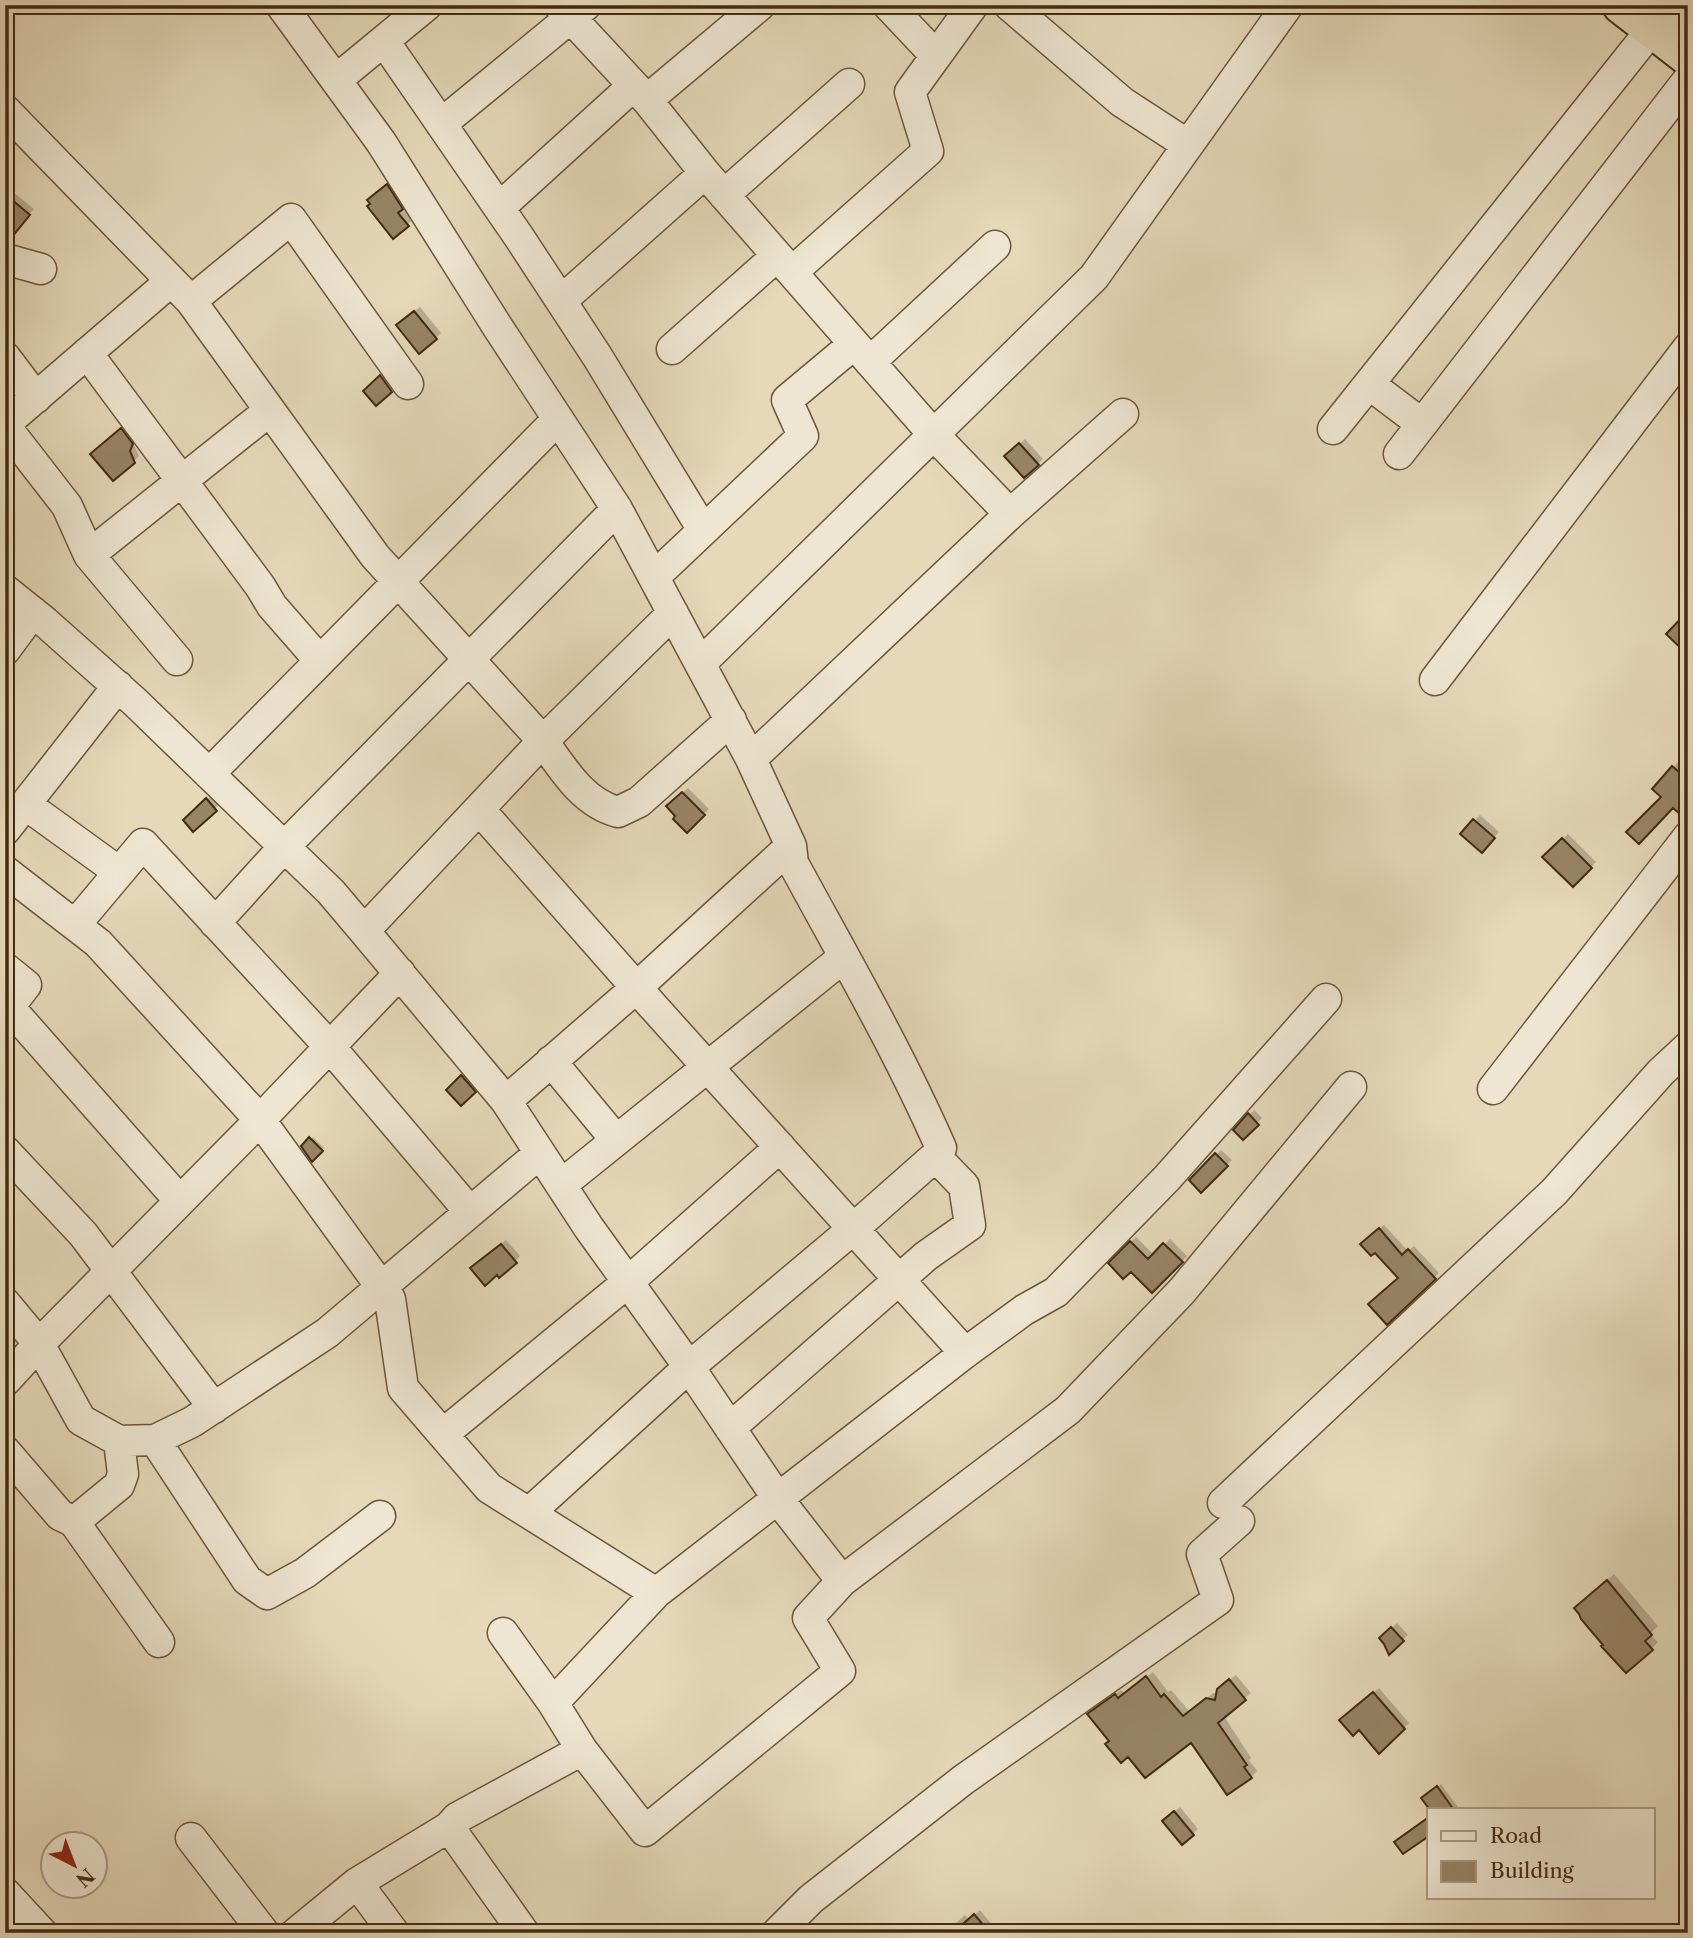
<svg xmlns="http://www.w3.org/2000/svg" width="1693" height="1938" viewBox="0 0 1693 1938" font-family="'Libre Caslon Text',serif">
  <rect width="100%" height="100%" fill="#e5d9ba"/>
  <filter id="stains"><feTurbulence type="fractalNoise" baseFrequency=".00286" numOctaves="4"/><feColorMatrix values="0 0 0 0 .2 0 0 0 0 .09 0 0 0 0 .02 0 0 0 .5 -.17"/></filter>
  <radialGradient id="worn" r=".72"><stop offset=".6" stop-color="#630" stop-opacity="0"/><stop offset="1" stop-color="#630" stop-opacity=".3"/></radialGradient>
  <path fill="#0003" d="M 393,181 L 406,203 L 402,207 L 412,220 L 407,225 L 375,195 Z
    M 12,191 L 34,209 L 12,235 L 5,198 Z
    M 420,307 L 441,333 L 436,338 L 403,320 Z
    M 386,372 L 396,386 L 377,404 L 365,391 Z
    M 127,425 L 137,438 L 134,445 L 139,456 L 134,461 L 98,449 Z
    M 1025,439 L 1043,459 L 1024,476 L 1007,456 Z
    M 1678,762 L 1688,771 L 1686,808 L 1681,813 L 1654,789 Z
    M 688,788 L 709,809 L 687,831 L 668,806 Z
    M 212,795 L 220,804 L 193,829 L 185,820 Z
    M 1480,815 L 1499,832 L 1482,850 L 1463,833 Z
    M 1568,834 L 1596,862 L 1573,885 L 1545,857 Z
    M 467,1072 L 479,1086 L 461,1104 L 448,1090 Z
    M 1254,1110 L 1262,1118 L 1244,1137 L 1236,1129 Z
    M 313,1137 L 324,1148 L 313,1160 L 303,1146 Z
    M 1221,1150 L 1232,1160 L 1201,1190 L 1191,1180 Z
    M 1384,1225 L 1408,1251 L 1414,1246 L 1439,1273 L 1387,1323 L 1401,1277 L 1375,1250 L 1363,1244 Z
    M 1136,1237 L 1154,1255 L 1170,1239 L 1187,1256 L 1152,1291 L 1131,1269 L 1111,1263 Z
    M 506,1240 L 520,1256 L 515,1261 L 478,1264 Z
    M 1614,1574 L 1658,1626 L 1650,1634 L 1658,1642 L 1651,1649 L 1605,1644 L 1583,1602 Z
    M 1397,1623 L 1408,1635 L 1390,1652 L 1381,1638 Z
    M 1153,1672 L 1168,1692 L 1171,1690 L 1190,1712 L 1213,1693 L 1218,1694 L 1225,1683 L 1236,1675 L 1251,1693 L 1224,1716 L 1251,1758 L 1249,1760 L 1257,1771 L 1251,1777 L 1192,1740 L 1128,1754 L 1111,1740 L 1095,1708 L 1121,1690 L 1125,1694 Z
    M 1379,1688 L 1409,1723 L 1379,1751 L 1347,1715 Z
    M 1441,1784 L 1460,1810 L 1432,1810 L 1423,1798 Z
    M 1180,1807 L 1198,1829 L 1182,1843 L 1169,1816 Z
    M 980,1910 L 993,1926 L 985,1933 L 946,1932 L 965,1915 L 969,1920 Z
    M 875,1925 L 883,1933 L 866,1933 Z
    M 1603,1927 L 1610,1933 L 1596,1933 Z"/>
  <path fill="#978568" stroke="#432b0f" stroke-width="2" d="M 387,184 L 403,209 L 398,213 L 409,226 L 393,239 L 367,206 L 370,204 L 367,200 Z
    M 5,194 L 30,215 L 8,242 L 5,242 Z
    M 414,311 L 437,339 L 419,354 L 396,325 Z
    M 380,375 L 392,392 L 376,406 L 363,391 Z
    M 121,428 L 133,444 L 130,451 L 135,463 L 113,481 L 90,454 Z
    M 1019,443 L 1039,465 L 1024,478 L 1004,456 Z
    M 1688,611 L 1688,655 L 1666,634 Z
    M 1672,766 L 1688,780 L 1688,793 L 1682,794 L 1681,815 L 1673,808 L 1639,844 L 1626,832 L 1661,797 L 1652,789 Z
    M 682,792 L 705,815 L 687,833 L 673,819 L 675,816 L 666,806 Z
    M 206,798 L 217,811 L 193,832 L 183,820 Z
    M 1473,819 L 1495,838 L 1482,853 L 1460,834 Z
    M 1562,838 L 1592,868 L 1573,887 L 1542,857 Z
    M 461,1075 L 476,1092 L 461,1106 L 446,1090 Z
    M 1248,1113 L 1259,1125 L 1243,1140 L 1233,1130 Z
    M 309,1137 L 323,1151 L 312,1162 L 301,1146 Z
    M 1215,1153 L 1228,1166 L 1201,1193 L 1189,1180 Z
    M 1379,1228 L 1402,1255 L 1408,1249 L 1436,1279 L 1387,1325 L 1368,1304 L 1398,1278 L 1375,1253 L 1371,1256 L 1360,1244 Z
    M 1130,1241 L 1148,1259 L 1163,1243 L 1183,1262 L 1152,1293 L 1131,1272 L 1123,1279 L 1108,1263 Z
    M 501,1244 L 517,1263 L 499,1278 L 497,1275 L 485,1286 L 470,1268 Z
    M 1607,1580 L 1652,1635 L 1645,1641 L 1653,1650 L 1626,1673 L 1601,1646 L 1603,1645 L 1581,1619 L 1579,1614 L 1574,1608 Z
    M 1391,1627 L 1404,1641 L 1389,1655 L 1384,1644 L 1379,1638 Z
    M 1146,1676 L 1161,1697 L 1164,1694 L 1183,1716 L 1206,1698 L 1215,1700 L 1217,1689 L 1229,1679 L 1246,1700 L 1218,1723 L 1247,1765 L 1244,1767 L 1252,1778 L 1227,1795 L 1191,1743 L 1145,1778 L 1128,1757 L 1121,1763 L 1105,1744 L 1109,1741 L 1087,1714 L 1115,1694 L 1118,1698 Z
    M 1373,1692 L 1405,1729 L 1379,1754 L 1359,1730 L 1353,1736 L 1339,1720 Z
    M 1437,1786 L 1454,1810 L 1430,1810 L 1421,1798 Z
    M 1174,1811 L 1194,1835 L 1182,1845 L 1162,1821 Z
    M 1429,1817 L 1429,1836 L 1403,1854 L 1394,1842 Z
    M 974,1914 L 990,1933 L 953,1933 Z"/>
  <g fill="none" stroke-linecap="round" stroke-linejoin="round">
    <g stroke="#6c563a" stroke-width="33">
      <path id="minor" d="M 281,5 L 381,142 L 497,326 L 617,509 L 751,759 L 1010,514 L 1123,414
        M 559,5 L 647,100 L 705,173 L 933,434 L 1010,514
        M 888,5 L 936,56
        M 1009,5 L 1122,102 L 1188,145
        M 384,41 L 519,237 L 597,356 L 703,530
        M 336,80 L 427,5
        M 647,100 L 760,5
        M 5,110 L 191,301 L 375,556 L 543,741 L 364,931
        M 441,124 L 586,5
        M 724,195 L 849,84
        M 499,208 L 633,86
        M 5,259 L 41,269
        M 792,272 L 928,151 L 910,92 L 973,5
        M 191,301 L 291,219 L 408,384
        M 561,301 L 705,173
        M 672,349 L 777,256
        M 87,353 L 260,586 L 272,606 L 320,661
        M 5,357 L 36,398
        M 870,362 L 995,246
        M 1369,384 L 1422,424
        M 5,424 L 171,281
        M 5,426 L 67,506 L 89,555 L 177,660
        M 1333,429 L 1652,29
        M 1399,454 L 1688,80
        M 89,555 L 269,411
        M 654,577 L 803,436 L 787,400 L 854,344
        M 5,590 L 45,622 L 135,702 L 331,892 L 364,931 L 506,1101 L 589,1228 L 689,1367 L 778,1499 L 842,1581 L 1068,1410 L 1182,1291 L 1351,1087
        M 673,613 L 543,741 C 563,769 583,803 618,812 L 639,802 L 731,720
        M 5,650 L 33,612
        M 701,663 L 1094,277 L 1288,5
        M 1435,680 L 1688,348
        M 209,774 L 558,419
        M 25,804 L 119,872
        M 479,809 L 650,1003 L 965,1353
        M 5,830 L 118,686
        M 5,871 L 98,943 L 260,1120 L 390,1299 L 403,1388 L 489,1488 L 656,1593 L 965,1353 L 1024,1310 L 1056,1292 L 1167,1178 L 1326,999
        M 215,923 L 284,847 L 617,509
        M 75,925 L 143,844 L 330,1047 L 470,1212
        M 5,968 L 26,985 L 9,1007 L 180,1201
        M 551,1061 L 616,1140
        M 1493,1089 L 1688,837
        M 506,1101 L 636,988 L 791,846
        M 5,1151 L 83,1234 L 214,1408
        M 561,1185 L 844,957
        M 5,1303 L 39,1344 L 81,1420 L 119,1441 L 155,1440 L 192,1422 L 327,1333 L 540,1153
        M 5,1381 L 39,1344 L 260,1120 L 400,973
        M 730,1428 L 926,1256 L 970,1225 L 964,1186 L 935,1156
        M 443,1434 L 628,1282 L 780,1147
        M 155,1440 L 247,1580 L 267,1594 L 305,1573 L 380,1516
        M 5,1451 L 60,1515 L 74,1522 L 159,1642
        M 1223,1503 L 1554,1192 L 1661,1072 L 1688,1047
        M 529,1513 L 689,1367 L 853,1229 L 939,1153 L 941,1148 C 898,1050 844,957 793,863 L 791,846 L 751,759
        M 74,1522 L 119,1485 L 123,1474 L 119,1441
        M 503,1633 L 553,1703 L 582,1750 L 645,1831 L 840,1671 L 808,1618 L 842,1581
        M 553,1703 L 656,1593
        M 449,1827 L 524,1933
        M 191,1838 L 264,1933
        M 357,1883 L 394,1933
        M 5,1893 L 42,1933
        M 296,1933 L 357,1883 L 449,1827 L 457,1818 L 582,1750
        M 777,1933 L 811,1899 L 963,1780 L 1218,1600 L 1202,1554 L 1239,1521"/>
    </g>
    <g stroke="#432b0f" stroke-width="42">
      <path id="highway" d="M 1622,5 L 1688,56
        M 1676,5 L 1688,15"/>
    </g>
    <use href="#minor" stroke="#eee6d2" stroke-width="30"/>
    <use href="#highway" stroke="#e5d9ba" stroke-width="38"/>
  </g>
  <rect width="1693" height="1938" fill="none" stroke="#e5d9ba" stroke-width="28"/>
  <rect x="7" y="7" width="1679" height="1924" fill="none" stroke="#432b0f" stroke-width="3.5"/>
  <rect x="14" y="14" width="1665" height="1910" fill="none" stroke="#432b0f" stroke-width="2"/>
  <rect x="1427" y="1808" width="228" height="91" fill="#eee6d2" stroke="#aa9b84" stroke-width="2"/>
  <rect x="1441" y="1831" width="35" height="10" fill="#eee6d2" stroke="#aa9b84" stroke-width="2"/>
  <text x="1490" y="1843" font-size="21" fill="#432b0f">Road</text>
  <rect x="1441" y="1861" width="35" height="21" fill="#978568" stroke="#aa9b84" stroke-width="2"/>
  <text x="1490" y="1878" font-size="21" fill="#432b0f">Building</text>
  <g transform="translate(74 1865) rotate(138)"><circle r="33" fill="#eee6d2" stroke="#aa9b84" stroke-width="2"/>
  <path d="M0-5L12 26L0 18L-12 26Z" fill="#8f2418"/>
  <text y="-10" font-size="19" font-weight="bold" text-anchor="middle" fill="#432b0f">N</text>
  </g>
  <rect width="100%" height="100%" filter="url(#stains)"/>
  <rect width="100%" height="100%" fill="url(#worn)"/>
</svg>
